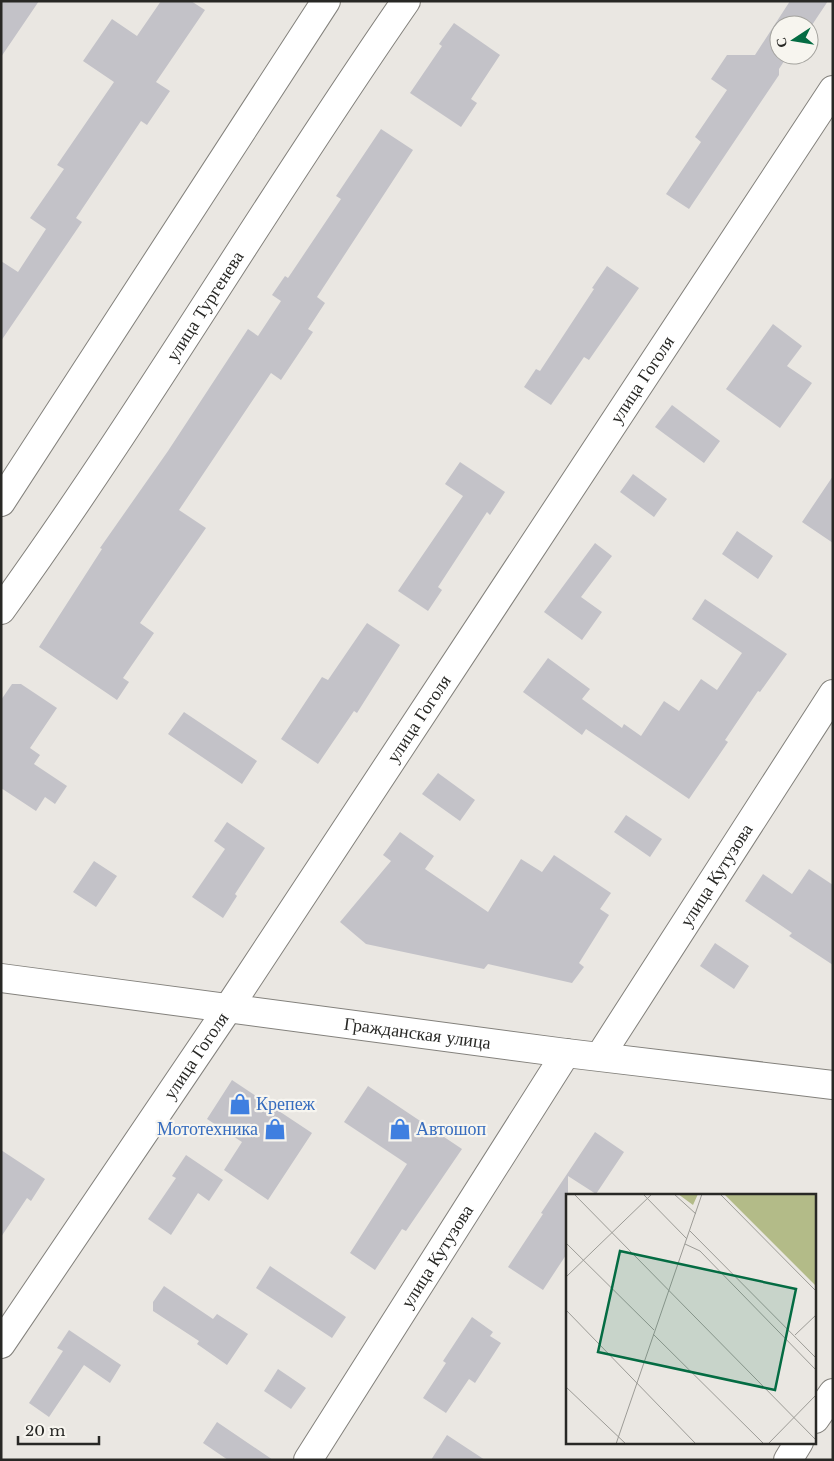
<svg xmlns="http://www.w3.org/2000/svg" width="834" height="1461" viewBox="0 0 834 1461" font-family="'Libre Baskerville',serif">
  <rect width="100%" height="100%" fill="#eae7e2"/>
  <path fill="#c3c2c8" d="M 1,1 L 39,1 L 1,57 Z
    M 161,1 L 191,1 L 205,10 L 156,82 L 170,91 L 147,125 L 141,121 L 76,218 L 82,222 L 1,341 L 1,261 L 18,272 L 46,229 L 30,218 L 64,169 L 57,165 L 114,82 L 83,61 L 112,19 L 137,36 Z
    M 790,1 L 828,1 L 812,25 L 779,25 L 779,55 L 788,55 L 779,69 L 779,75 L 689,209 L 666,194 L 701,142 L 695,137 L 727,90 L 711,79 L 727,55 L 755,55 Z
    M 454,23 L 500,55 L 471,99 L 477,103 L 461,127 L 410,93 L 442,46 L 439,44 Z
    M 381,129 L 413,150 L 317,297 L 325,303 L 308,329 L 313,332 L 281,380 L 271,373 L 179,510 L 206,528 L 140,623 L 154,633 L 123,678 L 129,682 L 117,700 L 39,647 L 102,549 L 100,548 L 168,451 L 248,329 L 258,336 L 281,301 L 272,295 L 285,276 L 288,278 L 341,199 L 336,196 Z
    M 607,266 L 639,288 L 589,360 L 584,357 L 551,405 L 524,387 L 536,369 L 540,371 L 594,289 L 592,288 Z
    M 773,324 L 802,346 L 787,366 L 812,383 L 780,428 L 726,389 Z
    M 672,405 L 720,441 L 704,463 L 655,427 Z
    M 460,462 L 505,492 L 490,515 L 487,512 L 438,587 L 442,590 L 428,611 L 398,591 L 463,496 L 445,484 Z
    M 633,474 L 667,499 L 654,517 L 620,492 Z
    M 833,476 L 833,543 L 802,522 Z
    M 737,531 L 773,556 L 758,579 L 722,554 Z
    M 595,543 L 612,556 L 581,597 L 602,612 L 582,640 L 544,612 Z
    M 705,599 L 787,654 L 760,692 L 758,691 L 725,740 L 728,742 L 689,799 L 586,729 L 582,735 L 523,692 L 548,658 L 590,689 L 582,699 L 622,728 L 624,724 L 641,736 L 664,701 L 679,711 L 701,679 L 717,690 L 742,653 L 692,619 Z
    M 367,623 L 400,645 L 357,713 L 354,711 L 318,764 L 281,739 L 322,677 L 328,680 Z
    M 12,684 L 21,684 L 57,708 L 30,748 L 40,755 L 34,764 L 67,786 L 55,804 L 45,797 L 36,811 L 1,788 L 1,700 Z
    M 184,712 L 257,761 L 242,784 L 168,734 Z
    M 438,773 L 475,800 L 460,821 L 422,794 Z
    M 626,815 L 662,839 L 650,857 L 614,832 Z
    M 227,822 L 265,848 L 235,894 L 237,896 L 223,918 L 192,897 L 225,849 L 214,841 Z
    M 400,832 L 434,856 L 425,869 L 488,912 L 521,859 L 542,872 L 554,855 L 611,893 L 600,909 L 609,915 L 579,963 L 584,967 L 572,983 L 488,964 L 484,969 L 366,944 L 340,922 L 391,861 L 383,855 Z
    M 94,861 L 117,876 L 96,907 L 73,892 Z
    M 809,869 L 833,885 L 833,965 L 789,936 L 792,933 L 745,901 L 763,874 L 792,894 Z
    M 715,943 L 749,966 L 734,989 L 700,966 Z
    M 232,1080 L 312,1133 L 268,1200 L 224,1170 L 242,1142 L 207,1119 Z
    M 368,1086 L 462,1149 L 406,1231 L 402,1229 L 375,1270 L 350,1253 L 407,1164 L 344,1122 Z
    M 595,1132 L 624,1152 L 596,1194 L 568,1176 L 568,1252 L 543,1290 L 508,1267 L 543,1214 L 541,1213 Z
    M 1,1150 L 45,1179 L 31,1201 L 27,1198 L 1,1237 Z
    M 186,1155 L 223,1180 L 209,1201 L 198,1193 L 171,1235 L 148,1219 L 176,1178 L 172,1176 Z
    M 270,1266 L 346,1317 L 332,1338 L 256,1288 Z
    M 164,1286 L 213,1319 L 217,1314 L 248,1334 L 227,1365 L 197,1344 L 199,1341 L 153,1311 L 153,1302 Z
    M 472,1317 L 493,1332 L 490,1336 L 501,1343 L 475,1383 L 469,1379 L 446,1413 L 423,1398 L 446,1363 L 443,1361 Z
    M 69,1330 L 121,1365 L 110,1383 L 84,1365 L 49,1417 L 29,1403 L 63,1351 L 57,1348 Z
    M 278,1369 L 306,1388 L 291,1409 L 264,1391 Z
    M 217,1422 L 273,1460 L 228,1460 L 203,1443 Z
    M 447,1435 L 485,1460 L 431,1460 Z"/>
  <g fill="none" stroke-linecap="round" stroke-linejoin="round">
    <g stroke="#83817c" stroke-width="30">
      <g id="street">
        <path d="M 1,502 L 326,1"/>
        <path id="s1" d="M 1,610 C 144,412 267,201 406,1"/>
        <path id="s2" d="M 600,1056 L 833,694"/>
        <path d="M 815,1419 L 833,1393"/>
        <path id="s3" d="M 308,1460 L 566,1053"/>
        <path d="M 788,1460 L 799,1442"/>
      </g>
    </g>
    <g stroke="#83817c" stroke-width="30">
      <g id="secondary">
        <path id="s4" d="M 1,978 L 566,1053 L 833,1085"/>
        <path id="s5" d="M 1,1344 L 227,1010 L 833,90"/>
      </g>
    </g>
    <use href="#street" stroke="#fff" stroke-width="28"/>
    <use href="#secondary" stroke="#fff" stroke-width="28"/>
  </g>
  <defs>
    <g id="shop-bare" transform="scale(1.725)"><path d="M-5-2.5h2.3a2.7 3.5 0 0 1 5.4 0H5L5.5 6h-11ZM-1.5-2.5h3a1.5 2.3 0 0 0-3 0Z" fill="#3f7fe0" stroke="#f7f5ef" stroke-width="2.5" paint-order="stroke"/></g>
  </defs>
  <g fill-rule="evenodd">
    <use href="#shop-bare" x="240" y="1104"/>
    <use href="#shop-bare" x="275" y="1129"/>
    <use href="#shop-bare" x="400" y="1129"/>
  </g>
  <g text-anchor="middle" stroke-width="4.5" stroke-linejoin="round" paint-order="stroke">
    <g font-size="18" fill="#282825" stroke="#f7f5ef">
      <text dy="6" stroke="none"><textPath href="#s1" startOffset="366">улица Тургенева</textPath></text>
      <text dy="6" stroke="none"><textPath href="#s5" startOffset="1158">улица Гоголя</textPath></text>
      <text dy="6" stroke="none"><textPath href="#s5" startOffset="752">улица Гоголя</textPath></text>
      <text dy="6" stroke="none"><textPath href="#s2" startOffset="215">улица Кутузова</textPath></text>
      <text dy="6" stroke="none"><textPath href="#s4" startOffset="420">Гражданская улица</textPath></text>
      <text dy="6" stroke="none"><textPath href="#s5" startOffset="348">улица Гоголя</textPath></text>
      <text dy="6" stroke="none"><textPath href="#s3" startOffset="241">улица Кутузова</textPath></text>
    </g>
    <g font-size="18" fill="#366cbe" stroke="#f7f5ef" text-anchor="start">
      <text x="256" y="1110">Крепеж</text>
      <text x="258" y="1135" text-anchor="end">Мототехника</text>
      <text x="416" y="1135">Автошоп</text>
    </g>
  </g>
  <g transform="translate(566 1194)">
    <rect width="250" height="250" fill="#eae7e2"/>
    <path d="M 112,0 L 132,0 L 127,11 ZM 158,0 L 250,0 L 250,92 Z" fill="#b3bb88"/>
    <path fill="none" stroke="#9c9b96" stroke-width="1" d="M 8,0 L 250,246M 77,0 L 121,45M 108,0 L 130,20M 154,0 L 250,97M 124,37 L 250,164M 0,49 L 88,136M 119,50 L 134,57 L 250,176M 0,83 L 86,0M 0,116 L 130,250M 87,140 L 198,250M 229,141 L 250,121M 0,193 L 60,250M 50,250 L 136,0M 202,250 L 250,201"/>
    <path fill="#046c43" fill-opacity="0.15" stroke="#046c43" stroke-width="2.5" d="M 54,57 L 230,95 L 209,196 L 32,158 Z"/>
    <rect width="250" height="250" fill="none" stroke="#282825" stroke-width="2.5"/>
  </g>
  <rect width="834" height="1461" fill="none" stroke="#282825" stroke-width="5"/>
  <g transform="translate(794 40) rotate(258)"><circle r="24" fill="#f7f5ef" stroke="#a4a39e"/>
  <path d="M0-4L9 19L0 12L-9 19Z" fill="#046c43"/>
  <text y="-8" font-size="14" font-weight="bold" text-anchor="middle" fill="#282825">С</text>
  </g>
  <path d="M18 1436v8h81v-8" fill="none" stroke="#282825" stroke-width="2.5"/>
  <text x="25" y="1436" font-size="15" fill="#282825" stroke="#f7f5ef" stroke-width="4" paint-order="stroke">20 m</text>
</svg>
